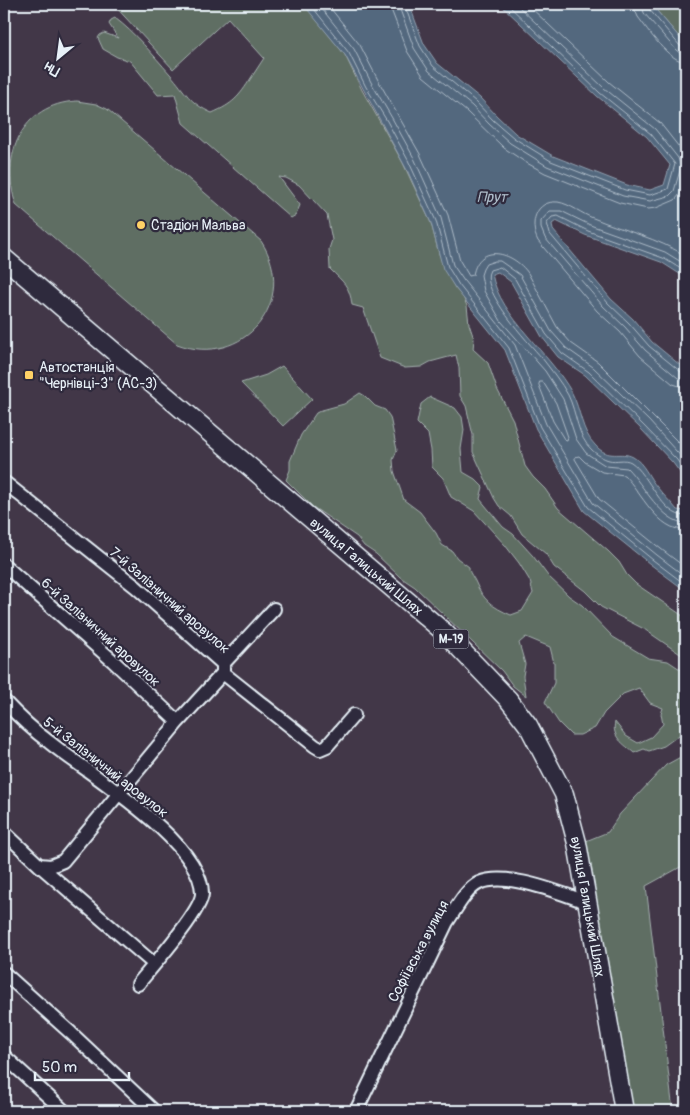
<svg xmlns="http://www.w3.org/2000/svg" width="690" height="1115" viewBox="0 0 690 1115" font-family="Pangolin,sans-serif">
  <rect width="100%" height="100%" fill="#423748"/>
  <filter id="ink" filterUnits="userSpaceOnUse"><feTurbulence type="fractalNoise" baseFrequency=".02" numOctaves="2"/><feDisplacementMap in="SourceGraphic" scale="10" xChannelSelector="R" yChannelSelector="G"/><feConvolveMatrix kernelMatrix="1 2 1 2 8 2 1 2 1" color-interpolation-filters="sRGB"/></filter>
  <g filter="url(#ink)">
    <path fill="#5f6e64" stroke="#a4b0ae" d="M 113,4 L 303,4 L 308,9 L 345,55 L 362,90 L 403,163 L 431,223 L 439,254 L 455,288 L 463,297 L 467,306 L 469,324 L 474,339 L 473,349 L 488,363 L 497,389 L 513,420 L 525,466 L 533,477 L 545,489 L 558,508 L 608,551 L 619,562 L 627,575 L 636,584 L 686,618 L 686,658 L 644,629 L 601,607 L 585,591 L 554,567 L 546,554 L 522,534 L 511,516 L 499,506 L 494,498 L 473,452 L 473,435 L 466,406 L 460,396 L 459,368 L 456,355 L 430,362 L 421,367 L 405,368 L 380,358 L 363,308 L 352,305 C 350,286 343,282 330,269 L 329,249 L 332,240 L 327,215 L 299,185 L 286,178 L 279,177 L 300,205 L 296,215 L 291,218 L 183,123 L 175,94 L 158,95 L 130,61 L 117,57 L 103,49 L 98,38 L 100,35 L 104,33 L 118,38 L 109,24 L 111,20 L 115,18 C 135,33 153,55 170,74 C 186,92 189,103 212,113 C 233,104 239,97 251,78 C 255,71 260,65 264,58 L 228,18 L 173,69 Z
      M 651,4 L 686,4 L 686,45 Z
      M 77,101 L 96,104 L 107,109 L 261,241 C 300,301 243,369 177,344 L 16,205 C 0,156 21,104 77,101 Z
      M 282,366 L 312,399 L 283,426 L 241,383 L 266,375 Z
      M 360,393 L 365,396 L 375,406 L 385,410 L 390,417 L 397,450 L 393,460 L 394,471 L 404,500 L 420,512 L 436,533 L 442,545 L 452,551 L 457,558 L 469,567 C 469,573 472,575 475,581 C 483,600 492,607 511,615 L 522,611 L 533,593 L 530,581 L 519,563 L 505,545 L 474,511 L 451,497 L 443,478 L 432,467 L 431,450 L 428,434 L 417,423 L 421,404 L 430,397 L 455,408 L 462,417 L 464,430 L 461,449 L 463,472 L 475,479 L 483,487 L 480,499 L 503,527 L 513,534 L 533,556 L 548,576 L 569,596 L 582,605 L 613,637 L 648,658 L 668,661 L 686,673 L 686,730 L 664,746 L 649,751 L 644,749 L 634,753 C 624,744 611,737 615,722 L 626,736 L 638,743 L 651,737 L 663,724 L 661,714 L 663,708 L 650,703 L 639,688 L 623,694 L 604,713 L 595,728 L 580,735 L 571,735 L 559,723 L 545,702 L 554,683 L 554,663 L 550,647 L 526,637 L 519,643 L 525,664 L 523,676 L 526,696 L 513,686 L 502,671 L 415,587 L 400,577 L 376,554 L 364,546 L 357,537 L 313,507 L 286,480 L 290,470 L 290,461 L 301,435 L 316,413 L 322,410 L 344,404 Z
      M 686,754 L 686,864 L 646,886 L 673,1111 L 633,1111 L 581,843 L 608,832 L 620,814 L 666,765 Z"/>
    <path fill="#53687e" stroke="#8f9faf" d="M 303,4 L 409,4 L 424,44 L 437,63 L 480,98 L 497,116 L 516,134 L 553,156 L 627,185 L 650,190 L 664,185 L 670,165 L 647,137 L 597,96 L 500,4 L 651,4 L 686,45 L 686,278 L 661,262 L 585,235 L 556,221 L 552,224 L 553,230 L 611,299 L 633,319 L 652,342 L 686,370 L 686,486 L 684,478 L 673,463 L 641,429 L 585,375 L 558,357 L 542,337 L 511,282 L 498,272 L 492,274 C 500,317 551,354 572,393 C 581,410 581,431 595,445 C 609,461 620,450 633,457 C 644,463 649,478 657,487 C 663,495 671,502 677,510 L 686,511 L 686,591 L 650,564 L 584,511 L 536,429 L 505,350 L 455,288 L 443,269 L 431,223 L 408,172 L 345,55 Z"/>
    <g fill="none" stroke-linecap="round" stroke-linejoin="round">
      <path stroke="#acbac7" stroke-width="1" d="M 310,4 L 349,53 L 366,87 L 387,121 L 408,160 L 436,221 L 448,267 L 459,285 L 509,348 L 540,427 L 588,507 L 653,560 L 686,585
        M 318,4 L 354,49 L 372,84 L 392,118 L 414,158 L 441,218 L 453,265 L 464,281 L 515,345 L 546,424 L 593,503 L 657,555 L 686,577
        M 327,4 L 360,45 L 378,80 L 420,154 L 448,215 L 460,261 L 469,276 L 473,275 C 479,242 513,252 528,273 L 557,327 L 571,343 L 598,362 L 686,450
        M 390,4 L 392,12 L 407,51 L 423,76 L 467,112 L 504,148 L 525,162 L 545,173 L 620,203 L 648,209 L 656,208 L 675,200 L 681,193 L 686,177
        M 398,4 L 414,48 L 429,71 L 472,106 L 489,124 L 510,143 L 547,166 L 623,196 L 650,201 L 669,196 L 674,191 L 681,167 L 678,158 L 655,129 L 604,88 L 516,4
        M 404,4 L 420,46 L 433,66 L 476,102 L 493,120 L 514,138 L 551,161 L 625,190 L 650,195 L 668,189 L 675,164 L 651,134 L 600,93 L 507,4
        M 527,4 L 609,82 L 660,123 L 686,156
        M 634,4 L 635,10 L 638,17 C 649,31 668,61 686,62
        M 642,4 L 644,13 L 676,50 L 681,54 L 686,54
        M 648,4 L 649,9 L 680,46 L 686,48
        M 686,256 C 657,238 625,231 593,218 C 582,214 570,204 558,202 C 535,200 529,224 538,241 L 597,311 L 620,332 L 640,356 L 673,384 L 686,388
        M 686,265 L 665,252 L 590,225 L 561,211 L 550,211 L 541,221 L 541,228 L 545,238 L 603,306 L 625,327 L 645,350 L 678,378 L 686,380
        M 686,272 L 663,258 L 588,231 L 558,216 L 552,217 L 547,223 L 550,234 L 608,303 L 629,323 L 649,346 L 681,372 L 686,374
        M 540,382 L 543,382 L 556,403 L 568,437 L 567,440 L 564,439 L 553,421 L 539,385 Z
        M 686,462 L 649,421 L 593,367 L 566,348 L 551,331 L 520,275 L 500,261 L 495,261 L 486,264 L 483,269 L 481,275 L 484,291 L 501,321 L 545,371 L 563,399 L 576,439 L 586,453 L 606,466 L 627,468 C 643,484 662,523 686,523
        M 686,473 L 677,460 L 644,426 L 589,372 L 562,353 L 546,334 L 515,279 L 500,267 L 490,270 C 478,289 529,343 542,358 C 551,370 561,382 568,395 C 577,413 577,437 592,450 C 596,454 604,459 609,460 C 616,462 624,458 631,462 C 649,474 662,517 686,516
        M 686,530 C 657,531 642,493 624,475 L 602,472 L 585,462 L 579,456 L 575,457 L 575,459 L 599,499 L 661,549 L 686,568"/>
      <g stroke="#e8f1f8" stroke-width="16">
        <path id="minor" d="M 4,482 L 136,587 L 223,664 L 223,673 L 315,746 L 320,749 L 327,746 L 354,715
          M 4,565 L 113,661 L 178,722
          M 223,664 L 274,609
          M 4,701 C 17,715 33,730 49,742 C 87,773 203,842 202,894 C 201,912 151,968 138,984
          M 4,832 L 39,865 L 51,866 L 63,861 L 178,722 L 223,673
          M 39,865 L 154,964
          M 4,973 L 71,1033 L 154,1111
          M 4,1056 L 64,1111
          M 356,1111 L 447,922 C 456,909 465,890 479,883 C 507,871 559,893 587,902"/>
      </g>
      <g stroke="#e8f1f8" stroke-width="21">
        <g id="highway">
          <path id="s1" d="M 4,258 L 444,632 L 508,699 L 528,725 L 564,794 L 577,843 L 624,1111"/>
        </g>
      </g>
      <use href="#minor" stroke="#2f2a3d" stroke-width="12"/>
      <use href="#highway" stroke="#2f2a3d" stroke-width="18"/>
    </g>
  </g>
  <g fill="#ffd166" stroke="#2f2a3d" stroke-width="2">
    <circle cx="141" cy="225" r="5"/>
    <rect x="24" y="370" width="10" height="10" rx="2.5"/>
  </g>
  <g text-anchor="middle" stroke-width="4.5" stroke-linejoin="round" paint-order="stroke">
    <rect fill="#2f2a3d" stroke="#b0b5c0" stroke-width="1" x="433.5" y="629.5" width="35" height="19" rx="4"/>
    <g font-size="12" font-weight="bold" fill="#e8f1f8">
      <text x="451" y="643">М-19</text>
    </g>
    <g font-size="14" fill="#e8f1f8" stroke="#2f2a3d" text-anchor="start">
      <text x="151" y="230">Стадіон Мальва</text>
      <text x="39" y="372">Автостанція<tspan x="39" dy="16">"Чернівці-3" (АС-3)</tspan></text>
    </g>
    <g font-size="14" fill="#e8f1f8" stroke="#2f2a3d">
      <text dy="5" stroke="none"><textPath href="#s1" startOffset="476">вулиця Галицький Шлях</textPath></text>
      <text transform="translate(170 600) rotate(41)" y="5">7-й Залізничний аровулок</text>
      <text transform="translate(101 632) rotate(42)" y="5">6-й Залізничний аровулок</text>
      <text transform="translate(106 767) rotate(38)" y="5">5-й Залізничний аровулок</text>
      <text dy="5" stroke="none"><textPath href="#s1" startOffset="896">вулиця Галицький Шлях</textPath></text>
      <text transform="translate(418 951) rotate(-62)" y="5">Софіївська вулиця</text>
    </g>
    <g font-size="15" font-style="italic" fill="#acbac7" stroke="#2f2a3d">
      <text x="492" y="202">Прут</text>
    </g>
  </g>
  <rect width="690" height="1115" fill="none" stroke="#2f2a3d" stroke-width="20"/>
  <rect x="10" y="10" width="670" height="1095" fill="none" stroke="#e8f1f8" stroke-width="2" filter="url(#ink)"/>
  <g transform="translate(58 58) rotate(209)" stroke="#2f2a3d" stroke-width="4" paint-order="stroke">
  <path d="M0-4L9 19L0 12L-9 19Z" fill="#e8f1f8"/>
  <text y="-8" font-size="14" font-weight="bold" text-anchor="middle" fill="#e8f1f8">Пн</text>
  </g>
  <path d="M35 1072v8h94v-8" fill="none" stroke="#e8f1f8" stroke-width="2.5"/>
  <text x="42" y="1072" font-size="15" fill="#e8f1f8" stroke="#2f2a3d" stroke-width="4" paint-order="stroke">50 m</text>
</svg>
